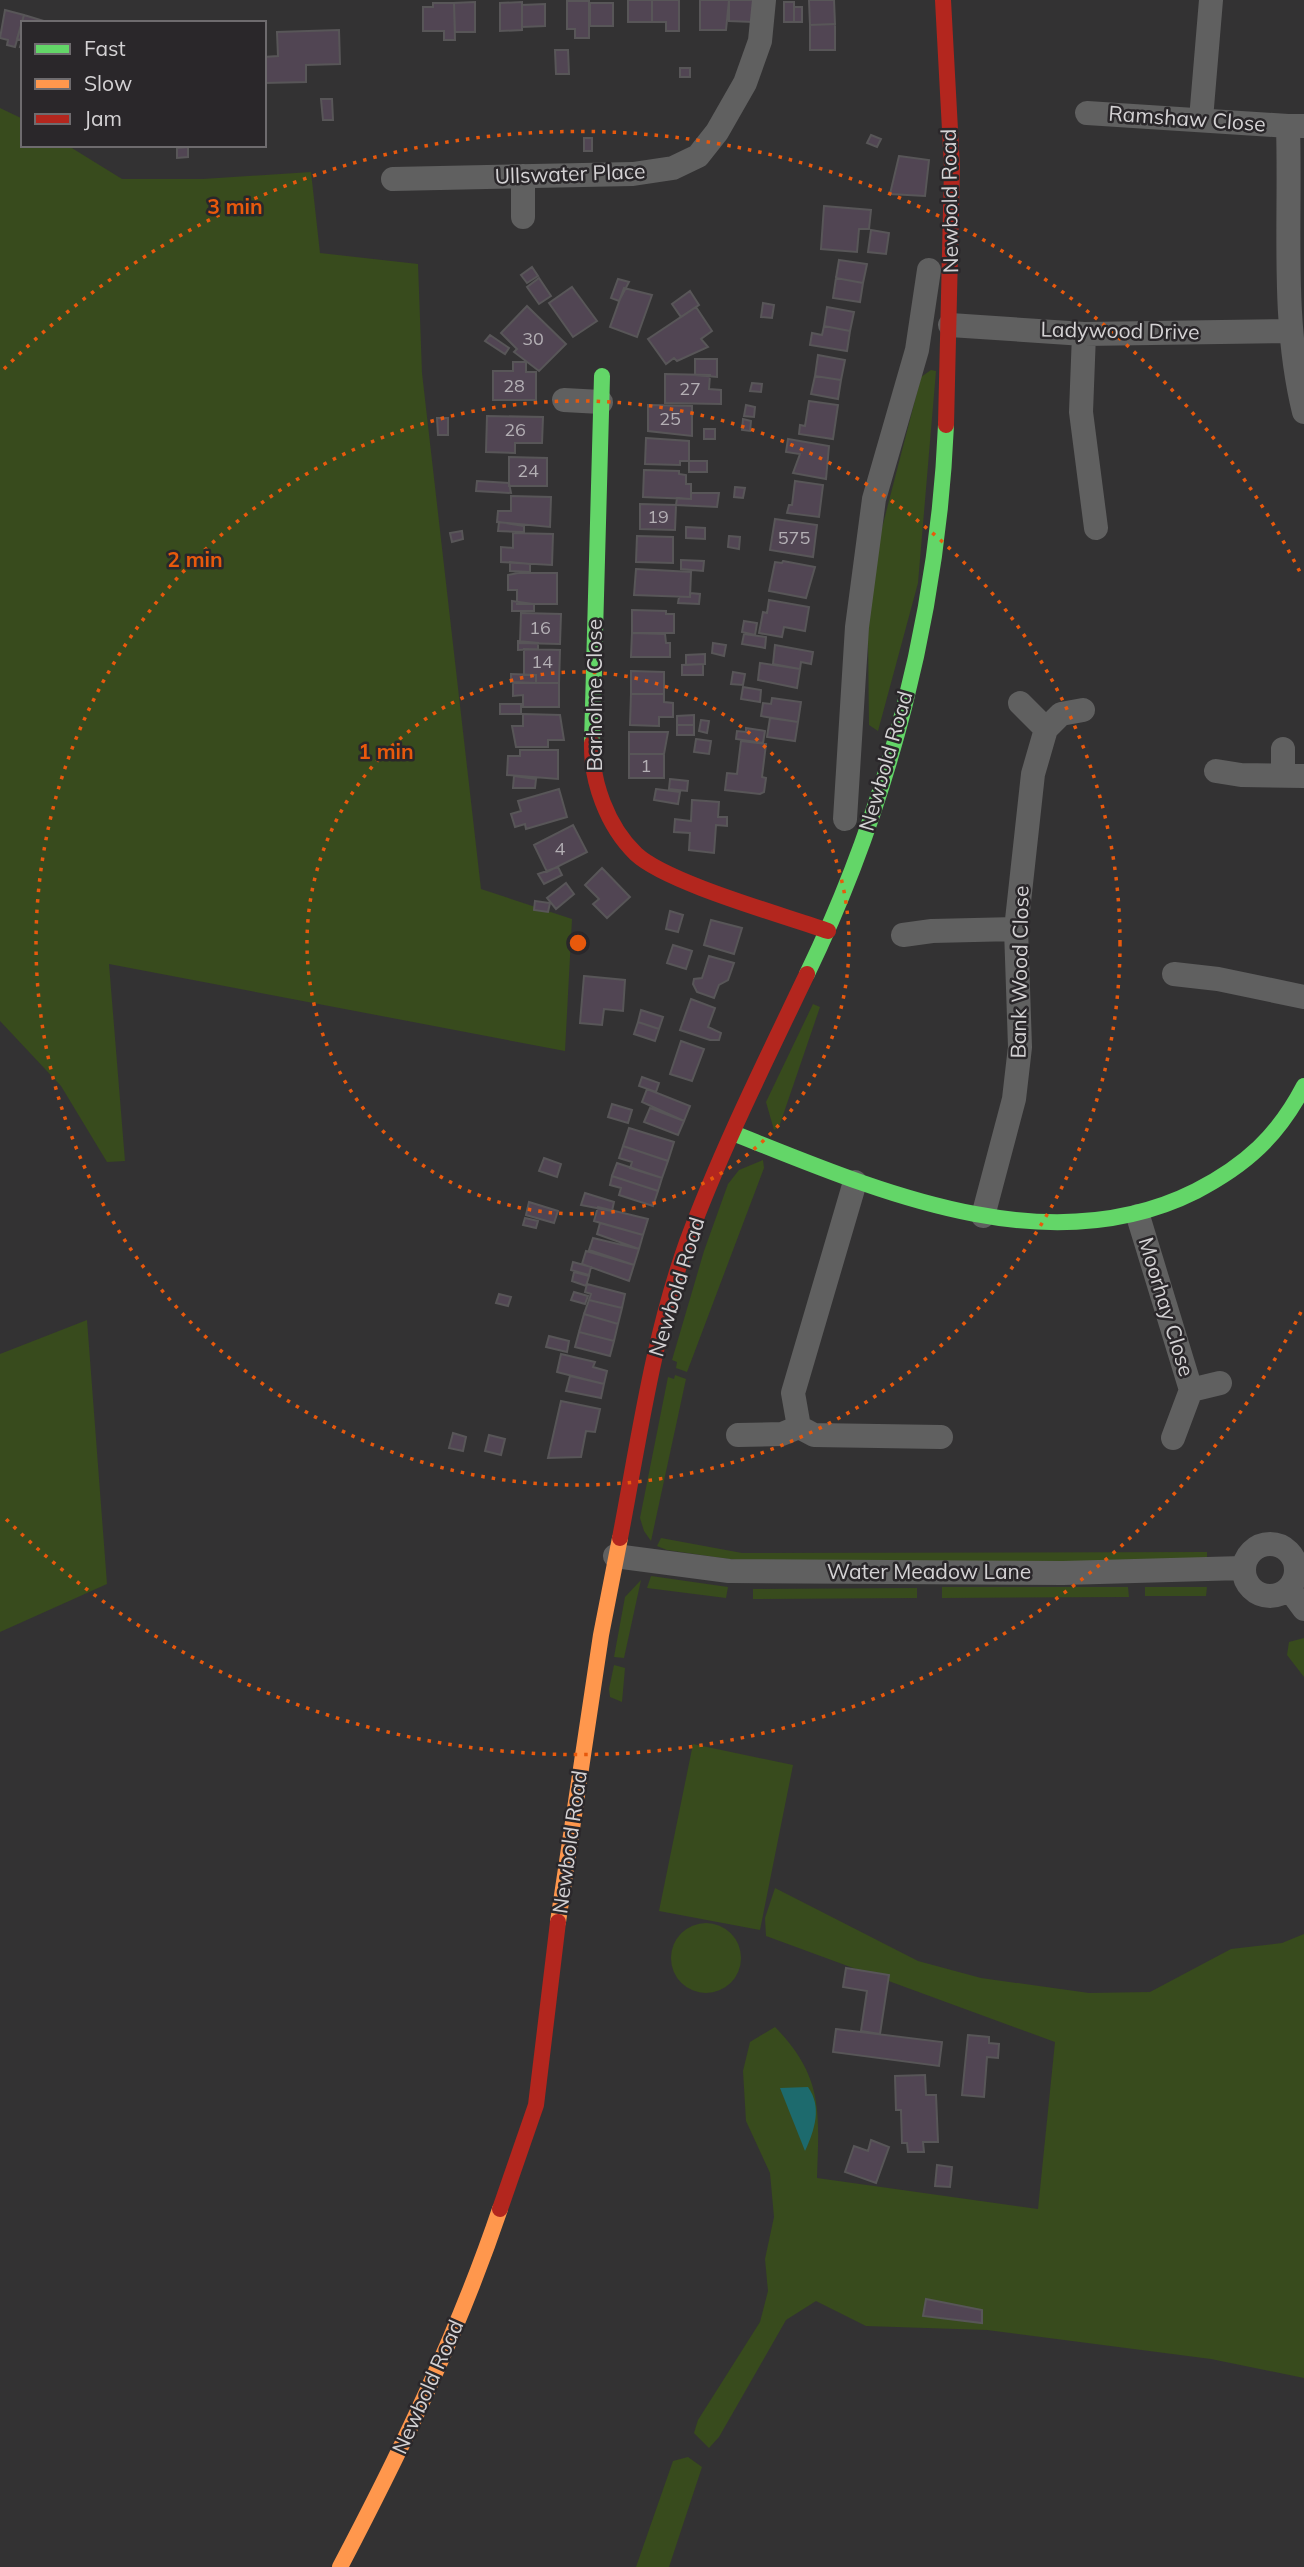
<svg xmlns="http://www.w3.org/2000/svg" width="1304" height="2567" viewBox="0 0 1304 2567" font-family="Mulish,sans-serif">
  <rect width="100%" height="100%" fill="#333233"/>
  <path fill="#384b1d" d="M 0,108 L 23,119 L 23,145 L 67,145 L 122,179 L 203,179 L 311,172 L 320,253 L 418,264 L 422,373 L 481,889 L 572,919 L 565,1051 L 109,964 L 125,1161 L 107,1162 L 61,1086 L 0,1021 Z
    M 931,370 L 936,371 L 918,583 L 878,731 L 869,725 L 868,635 L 875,555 L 921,377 Z
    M 813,1004 L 820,1007 L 779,1127 L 774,1130 L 766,1102 Z
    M 763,1160 L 764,1168 L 687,1372 L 676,1368 L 677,1362 L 672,1360 L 704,1251 L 728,1184 L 739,1170 Z
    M 87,1320 L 107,1584 L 0,1632 L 0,1354 Z
    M 675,1375 L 686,1379 L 651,1541 L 644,1531 L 640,1518 L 668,1377 L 674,1379 Z
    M 661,1538 L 742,1553 L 1207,1552 L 1207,1562 L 756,1563 L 667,1550 L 657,1546 Z
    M 651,1576 L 728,1587 L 726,1598 L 647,1588 Z
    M 641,1580 L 624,1658 L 614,1657 L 625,1597 Z
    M 942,1587 L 1128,1587 L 1129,1597 L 942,1598 Z
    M 1145,1587 L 1207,1587 L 1206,1596 L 1145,1596 Z
    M 917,1588 L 917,1598 L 753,1599 L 753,1589 Z
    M 1304,1638 L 1304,1677 L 1287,1655 L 1289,1642 Z
    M 614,1665 L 625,1668 L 622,1702 L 610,1697 L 609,1689 Z
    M 693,1744 L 793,1765 L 760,1930 L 659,1911 Z
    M 775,1888 L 918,1961 L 981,1978 L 1089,1993 L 1150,1992 L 1231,1949 L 1282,1943 L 1304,1934 L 1304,2378 L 1211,2359 L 987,2330 L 866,2326 L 816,2301 L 786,2320 L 719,2437 L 709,2448 L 694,2433 L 698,2420 L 760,2322 L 768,2291 L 765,2259 L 774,2217 L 770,2173 L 746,2121 L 743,2071 L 750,2042 L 775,2027 C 824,2077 819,2113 817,2178 L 1038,2209 L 1055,2042 L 766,1936 L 765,1918 Z
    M671 1958a35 35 0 1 1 70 0a35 35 0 1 1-70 0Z
    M 688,2457 L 702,2467 L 669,2567 L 636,2567 L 673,2461 Z"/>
  <path fill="#1d6a6d" d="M 808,2087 C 822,2107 815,2129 805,2151 L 780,2088 Z"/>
  <path fill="#514553" stroke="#585658" stroke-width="2" d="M 628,0 L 652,0 L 652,22 L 628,22 Z
    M 652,0 L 679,0 L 679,31 L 666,31 L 666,22 L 652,22 Z
    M 700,0 L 729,0 L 726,30 L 700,30 Z
    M 729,0 L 753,0 L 753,22 L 729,21 Z
    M 809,0 L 834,0 L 835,24 L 810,25 Z
    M 567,1 L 589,1 L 589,38 L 575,38 L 575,29 L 567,29 Z
    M 475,2 L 475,32 L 455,32 L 454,3 Z
    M 522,2 L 522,30 L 500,31 L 500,3 Z
    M 784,2 L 794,2 L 794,22 L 784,22 Z
    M 433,3 L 454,3 L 455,40 L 444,40 L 444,31 L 423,31 L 423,7 L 433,7 Z
    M 590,3 L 613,3 L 613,26 L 590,26 Z
    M 545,4 L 545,26 L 522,27 L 522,5 Z
    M 794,7 L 802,7 L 802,22 L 794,22 Z
    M 5,10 L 24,15 L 15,47 L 7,45 L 8,40 L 0,38 Z
    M 24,15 L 47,22 L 23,23 L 23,48 L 20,47 L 22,40 L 17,39 Z
    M 835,24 L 835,50 L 810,50 L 810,25 Z
    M 339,30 L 340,64 L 306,65 L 306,82 L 264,83 L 264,57 L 278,56 L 277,32 Z
    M 555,50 L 568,50 L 569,74 L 556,74 Z
    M 680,68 L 690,68 L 690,77 L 680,77 Z
    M 321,99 L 332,99 L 333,120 L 323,120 Z
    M 871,135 L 881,139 L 877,147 L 867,143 Z
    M 584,138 L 592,138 L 592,151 L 584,151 Z
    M 188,147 L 188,157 L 177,158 L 177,148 Z
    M 899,156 L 929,160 L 925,196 L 890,194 Z
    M 824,206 L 871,210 L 869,229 L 859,229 L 857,252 L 821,249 Z
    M 871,230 L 889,233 L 886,254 L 868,252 Z
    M 839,260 L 867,264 L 863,283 L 836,278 Z
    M 532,267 L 538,276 L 527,283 L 521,275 Z
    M 539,278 L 551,296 L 539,304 L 527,287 Z
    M 836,278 L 863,283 L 860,302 L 833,298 Z
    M 618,279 L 629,282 L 619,301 L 611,298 Z
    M 572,287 L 597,321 L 573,337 L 549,303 Z
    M 624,288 L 652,295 L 637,337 L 610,327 Z
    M 690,291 L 699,305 L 681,317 L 672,304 Z
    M 763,303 L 774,305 L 772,318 L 761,317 Z
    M 527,306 L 566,344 L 539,371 L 514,352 L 517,349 L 501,333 Z
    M 696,307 L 712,331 L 701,339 L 708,347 L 677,361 L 674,358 L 666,364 L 648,339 Z
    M 827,307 L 854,312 L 850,331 L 824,326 Z
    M 824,326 L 850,331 L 847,351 L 810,345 L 812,333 L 822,335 Z
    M 490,335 L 509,348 L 505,354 L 485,341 Z
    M 818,355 L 845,360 L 841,380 L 815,376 Z
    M 695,359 L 717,359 L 717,377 L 695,375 Z
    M 513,362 L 526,362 L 526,372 L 536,372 L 536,400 L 493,400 L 493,371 L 513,371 Z
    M 665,374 L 710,375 L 709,389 L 721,390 L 721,404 L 665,403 Z
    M 815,376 L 841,380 L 838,399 L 811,394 Z
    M 752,383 L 762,384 L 761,392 L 750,391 Z
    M 809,401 L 838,405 L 833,439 L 799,434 L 800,425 L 805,426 Z
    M 648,405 L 692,406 L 692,436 L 648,431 Z
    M 746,405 L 755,407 L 754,417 L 744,416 Z
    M 487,416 L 543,417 L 542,443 L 515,443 L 515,453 L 486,452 Z
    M 437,418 L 448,418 L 448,435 L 438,435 Z
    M 743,419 L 751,421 L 750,431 L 742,430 Z
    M 704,429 L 715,429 L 715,439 L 704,439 Z
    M 646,438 L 689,441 L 689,461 L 680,461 L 680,465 L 645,464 Z
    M 788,439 L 829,446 L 826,479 L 793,473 L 800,454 L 786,452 Z
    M 509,457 L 547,458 L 547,486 L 509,486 Z
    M 689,461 L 707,461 L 707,472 L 689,472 Z
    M 644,470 L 679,471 L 679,474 L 686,475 L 686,484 L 691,484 L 691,499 L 643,497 Z
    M 477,481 L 509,483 L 511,493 L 476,491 Z
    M 795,481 L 823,485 L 819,517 L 787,513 L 789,505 L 792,505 Z
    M 735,487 L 745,488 L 743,498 L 734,497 Z
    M 691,493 L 719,493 L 717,507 L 676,505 L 677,498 L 691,499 Z
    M 511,496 L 551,497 L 550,527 L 497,522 L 498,511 L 511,511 Z
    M 640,504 L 676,505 L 675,530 L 640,529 Z
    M 775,519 L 817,525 L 813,557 L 770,550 Z
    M 499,522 L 524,526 L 524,532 L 498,531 Z
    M 686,527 L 705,528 L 705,539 L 686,538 Z
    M 462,531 L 463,539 L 452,542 L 450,533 Z
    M 513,533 L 553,534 L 552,565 L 501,562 L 501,547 L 513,548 Z
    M 637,536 L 673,537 L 673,563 L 636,562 Z
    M 729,536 L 740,537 L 739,549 L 728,547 Z
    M 681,560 L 704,561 L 703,571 L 681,569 Z
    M 783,561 L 815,567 L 806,598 L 769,591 L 775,562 L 782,563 Z
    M 510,562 L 530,564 L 530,572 L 510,571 Z
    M 636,569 L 691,572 L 690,597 L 634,595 Z
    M 518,573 L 557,573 L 557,604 L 517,604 L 517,590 L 508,590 L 508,575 Z
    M 690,593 L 700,594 L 699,604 L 678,603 L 679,597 L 690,597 Z
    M 769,600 L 809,607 L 805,631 L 784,627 L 782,637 L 759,633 L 763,612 L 767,613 Z
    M 512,601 L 534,604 L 534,611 L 512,611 Z
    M 632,610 L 666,611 L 666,614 L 674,614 L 674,633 L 632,633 Z
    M 521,613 L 561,614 L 560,644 L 520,643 Z
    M 744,621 L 757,623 L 755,635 L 742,632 Z
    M 632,633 L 665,634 L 666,643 L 670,643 L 670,657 L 631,657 Z
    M 744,634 L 766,637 L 765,648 L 742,644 Z
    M 518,641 L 538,643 L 538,649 L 518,650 Z
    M 713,643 L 726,645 L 724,656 L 712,653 Z
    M 775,645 L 813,652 L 811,664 L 801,662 L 800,669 L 773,664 Z
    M 524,649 L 560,650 L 559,683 L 536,683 L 536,675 L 524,675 Z
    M 705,654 L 705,664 L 686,665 L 686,655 Z
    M 760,663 L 800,669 L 797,688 L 758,680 Z
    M 703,664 L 703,675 L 682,675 L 682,665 Z
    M 631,671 L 664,672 L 664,694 L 631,694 Z
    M 733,672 L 745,674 L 743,685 L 731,684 Z
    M 511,674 L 536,675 L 536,683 L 511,682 Z
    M 513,683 L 559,683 L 559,707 L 523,707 L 523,695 L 513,696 Z
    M 743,687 L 761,690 L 760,702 L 741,699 Z
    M 631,694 L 664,694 L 664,702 L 673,703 L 673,717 L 659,717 L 659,726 L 630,725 Z
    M 772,698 L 801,702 L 798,722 L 761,716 L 763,703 L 771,704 Z
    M 500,704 L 521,704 L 521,714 L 500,714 Z
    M 523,714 L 560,715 L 564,740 L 548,740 L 548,747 L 516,747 L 512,726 L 523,726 Z
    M 694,715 L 694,725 L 677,725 L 677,716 Z
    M 770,718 L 798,722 L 795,741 L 767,737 Z
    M 701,720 L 709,721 L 707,733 L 699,731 Z
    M 677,725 L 694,725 L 694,735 L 677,735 Z
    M 746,728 L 765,731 L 763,743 L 736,739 L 737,731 L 746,732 Z
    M 629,732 L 668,732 L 664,754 L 629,754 Z
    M 696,739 L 711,741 L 709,754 L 694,752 Z
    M 741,741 L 766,744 L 762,777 L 766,778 L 764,792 L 760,794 L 725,790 L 727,773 L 737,774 Z
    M 520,750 L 558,750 L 558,779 L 507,775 L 508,756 L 520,756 Z
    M 629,754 L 664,754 L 664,778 L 629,778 Z
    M 514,776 L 536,779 L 535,788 L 513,788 Z
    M 670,779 L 688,781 L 687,791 L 669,789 Z
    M 559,789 L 567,817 L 526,829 L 525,824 L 515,827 L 511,814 L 521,811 L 518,801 Z
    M 656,789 L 680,792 L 678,804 L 654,800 Z
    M 692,800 L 719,802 L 718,817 L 727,817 L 727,826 L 716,825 L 714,853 L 689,850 L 690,833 L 674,832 L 675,819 L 691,821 Z
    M 573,825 L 587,852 L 547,872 L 534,845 Z
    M 558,867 L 562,875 L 544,884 L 538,874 Z
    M 602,868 L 630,897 L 607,918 L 593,904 L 599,899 L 585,885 Z
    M 566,883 L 574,894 L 556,909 L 547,898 Z
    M 535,901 L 550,903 L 548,912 L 534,910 Z
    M 670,911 L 683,915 L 678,932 L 666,929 Z
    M 711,920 L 742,928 L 734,954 L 704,945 Z
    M 673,945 L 692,951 L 686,969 L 667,963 Z
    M 709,956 L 734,963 L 728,980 L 719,985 L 714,998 L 697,992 L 693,984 L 694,979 L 702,978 Z
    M 584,976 L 625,980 L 623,1011 L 604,1009 L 602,1025 L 580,1023 Z
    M 691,999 L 715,1008 L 708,1027 L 721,1033 L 719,1040 L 710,1040 L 680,1030 Z
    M 641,1010 L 663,1017 L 659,1029 L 638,1022 Z
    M 638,1022 L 659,1029 L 655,1041 L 634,1034 Z
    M 681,1041 L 704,1049 L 692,1081 L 670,1074 Z
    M 642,1077 L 659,1083 L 656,1092 L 639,1086 Z
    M 647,1089 L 690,1106 L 684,1121 L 642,1102 Z
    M 612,1104 L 632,1110 L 628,1123 L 608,1117 Z
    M 650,1108 L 684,1121 L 678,1135 L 644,1122 Z
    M 629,1128 L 674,1142 L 668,1161 L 623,1146 Z
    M 623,1146 L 668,1161 L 662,1178 L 630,1168 L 632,1162 L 619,1158 Z
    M 544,1158 L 561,1164 L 557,1177 L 539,1171 Z
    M 617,1163 L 662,1178 L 658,1191 L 612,1176 Z
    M 612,1176 L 658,1191 L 653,1206 L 619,1195 L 621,1188 L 610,1185 Z
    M 585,1193 L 614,1202 L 612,1211 L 581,1205 Z
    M 529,1202 L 558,1211 L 554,1223 L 526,1215 Z
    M 598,1207 L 648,1219 L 643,1235 L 594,1221 Z
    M 525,1218 L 538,1221 L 536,1228 L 523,1225 Z
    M 600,1223 L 643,1235 L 639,1249 L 597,1234 Z
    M 593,1238 L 639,1249 L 634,1265 L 589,1250 Z
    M 586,1251 L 634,1265 L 629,1281 L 582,1264 Z
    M 573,1262 L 591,1267 L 589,1275 L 571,1270 Z
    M 574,1272 L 589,1276 L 586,1286 L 572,1281 Z
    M 587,1284 L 625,1294 L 622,1308 L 589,1300 L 591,1294 L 585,1292 Z
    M 574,1292 L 588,1296 L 585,1304 L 571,1300 Z
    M 499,1294 L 511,1297 L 508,1306 L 496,1303 Z
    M 589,1300 L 622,1308 L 618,1324 L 584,1314 Z
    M 584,1314 L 618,1324 L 614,1341 L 579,1332 Z
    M 579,1332 L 614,1341 L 610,1356 L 575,1347 Z
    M 549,1336 L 569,1341 L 567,1352 L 546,1347 Z
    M 561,1354 L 595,1362 L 593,1367 L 607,1371 L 604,1384 L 557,1372 Z
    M 570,1376 L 604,1384 L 601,1398 L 566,1391 Z
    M 561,1401 L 600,1409 L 595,1432 L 586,1431 L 581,1457 L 548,1458 Z
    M 453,1433 L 466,1437 L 463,1451 L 449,1448 Z
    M 489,1435 L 505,1439 L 501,1455 L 485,1451 Z
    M 846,1968 L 889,1975 L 880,2034 L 861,2031 L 867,1991 L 843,1987 Z
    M 836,2029 L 942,2042 L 939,2066 L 833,2052 Z
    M 968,2035 L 989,2037 L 989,2043 L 999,2044 L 998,2058 L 987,2057 L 984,2097 L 962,2095 Z
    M 925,2075 L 926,2095 L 936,2095 L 938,2142 L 923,2142 L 924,2152 L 908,2152 L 907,2143 L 902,2143 L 901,2110 L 896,2110 L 895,2076 Z
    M 871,2140 L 889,2147 L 876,2183 L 845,2172 L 854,2146 L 868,2151 Z
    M 937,2165 L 952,2167 L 950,2187 L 935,2186 Z
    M 926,2299 L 982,2310 L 982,2323 L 923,2316 Z"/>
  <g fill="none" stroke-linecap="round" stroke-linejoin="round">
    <path stroke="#606060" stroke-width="24" d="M 1087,113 L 1288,126
      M 1201,119 L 1211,0
      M 1304,126 L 1288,126 C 1291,222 1281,318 1304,412
      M 523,176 L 523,217
      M 393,179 L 633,174 L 673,168 L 698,156 L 717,132 L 745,83 L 760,41 L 764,0
      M 950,325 L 1084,334 L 1290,331
      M 1084,334 L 1081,412 L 1096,528
      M 564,400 L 601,402
      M 1020,703 L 1046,729
      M 1216,771 L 1241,775 L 1304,776
      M 1283,775 L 1283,749
      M 845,819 L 857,627 L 874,499 L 917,350 L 929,270
      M 903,935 L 932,931 L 1016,929
      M 1174,974 L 1218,979 L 1304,997
      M 983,1216 L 1014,1099 L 1020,1047 L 1016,929 L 1033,774 L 1046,729 L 1061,714 L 1083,710
      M 1138,1216 L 1191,1390 L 1173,1438
      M 1191,1390 L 1220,1383
      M 799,1427 L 793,1393 L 855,1182
      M 738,1435 L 782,1434 L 799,1427 L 814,1435 L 941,1437
      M1244 1570a26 26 0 1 1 52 0a26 26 0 1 1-52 0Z
      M 615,1556 L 729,1571 L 1063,1573 L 1243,1568
      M 1290,1590 L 1304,1609"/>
    <path stroke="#63d668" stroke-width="16" d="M 592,743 L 602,376
      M 807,974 C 889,804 938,614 946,425
      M 733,1133 C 876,1190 1047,1266 1196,1191 C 1246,1165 1278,1136 1304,1086"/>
    <path stroke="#ff974d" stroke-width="16" d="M 558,1922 L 601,1635 L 620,1538
      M 340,2567 C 401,2451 458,2333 500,2209"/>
    <path stroke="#b3261e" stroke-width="16" d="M 943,0 L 952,167 L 946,425
      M 592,743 C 591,781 607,826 636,854 C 667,883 783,915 828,931
      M 620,1538 C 639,1439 653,1337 687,1242 C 721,1150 765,1062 807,974
      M 500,2209 L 536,2105 L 558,1922"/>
  </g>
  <g fill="none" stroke="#e8590c" stroke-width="3.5" stroke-dasharray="3.5 7">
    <circle cx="578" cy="943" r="271"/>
    <circle cx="578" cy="943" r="542"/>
    <path d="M1301 1312A812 812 0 0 1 4 1517M4 369A812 812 0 0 1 1301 574"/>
  </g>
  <g text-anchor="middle" stroke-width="5" stroke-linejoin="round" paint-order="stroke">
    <g font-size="18" fill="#b3afb4">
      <text x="533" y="345">30</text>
      <text x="514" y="392">28</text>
      <text x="690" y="395">27</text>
      <text x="670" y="425">25</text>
      <text x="515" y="436">26</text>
      <text x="528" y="477">24</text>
      <text x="658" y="523">19</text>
      <text x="794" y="544">575</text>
      <text x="540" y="634">16</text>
      <text x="542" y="668">14</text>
      <text x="646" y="772">1</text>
      <text x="560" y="855">4</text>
    </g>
    <g font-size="21" fill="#d4d2d4" stroke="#2a272a">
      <text transform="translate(1187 119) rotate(4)" y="7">Ramshaw Close</text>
      <text transform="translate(570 174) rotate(-2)" y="7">Ullswater Place</text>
      <text transform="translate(950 201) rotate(-91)" y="7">Newbold Road</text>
      <text transform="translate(1120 331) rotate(1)" y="7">Ladywood Drive</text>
      <text transform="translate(595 695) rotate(-90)" y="7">Barholme Close</text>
      <text transform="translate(886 761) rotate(-74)" y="7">Newbold Road</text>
      <text transform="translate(1020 972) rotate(-89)" y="7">Bank Wood Close</text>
      <text transform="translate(677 1287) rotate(-73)" y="7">Newbold Road</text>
      <text transform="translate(1166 1307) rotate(73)" y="7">Moorhay Close</text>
      <text x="929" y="1579">Water Meadow Lane</text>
      <text transform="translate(570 1842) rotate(-82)" y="7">Newbold Road</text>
      <text transform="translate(428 2387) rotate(-66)" y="7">Newbold Road</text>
    </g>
  </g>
  <circle cx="578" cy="943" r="10" fill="#e8590c" stroke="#2a272a" stroke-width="3.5"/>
  <g font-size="21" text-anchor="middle" font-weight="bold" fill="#e8590c" stroke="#2a272a" stroke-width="5" stroke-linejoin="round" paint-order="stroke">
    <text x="235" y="214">3 min</text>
    <text x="195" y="567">2 min</text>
    <text x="386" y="759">1 min</text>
  </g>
  <rect x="21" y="21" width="245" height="126" fill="#2a272a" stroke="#6e6b6e" stroke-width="2"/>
  <rect x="35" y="44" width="35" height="10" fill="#63d668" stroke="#6e6b6e" stroke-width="2"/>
  <text x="84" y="56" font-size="21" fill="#d4d2d4">Fast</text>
  <rect x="35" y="79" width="35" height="10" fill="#ff974d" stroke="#6e6b6e" stroke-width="2"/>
  <text x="84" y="91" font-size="21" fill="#d4d2d4">Slow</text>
  <rect x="35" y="114" width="35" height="10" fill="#b3261e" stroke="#6e6b6e" stroke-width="2"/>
  <text x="84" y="126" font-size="21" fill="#d4d2d4">Jam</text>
</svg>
